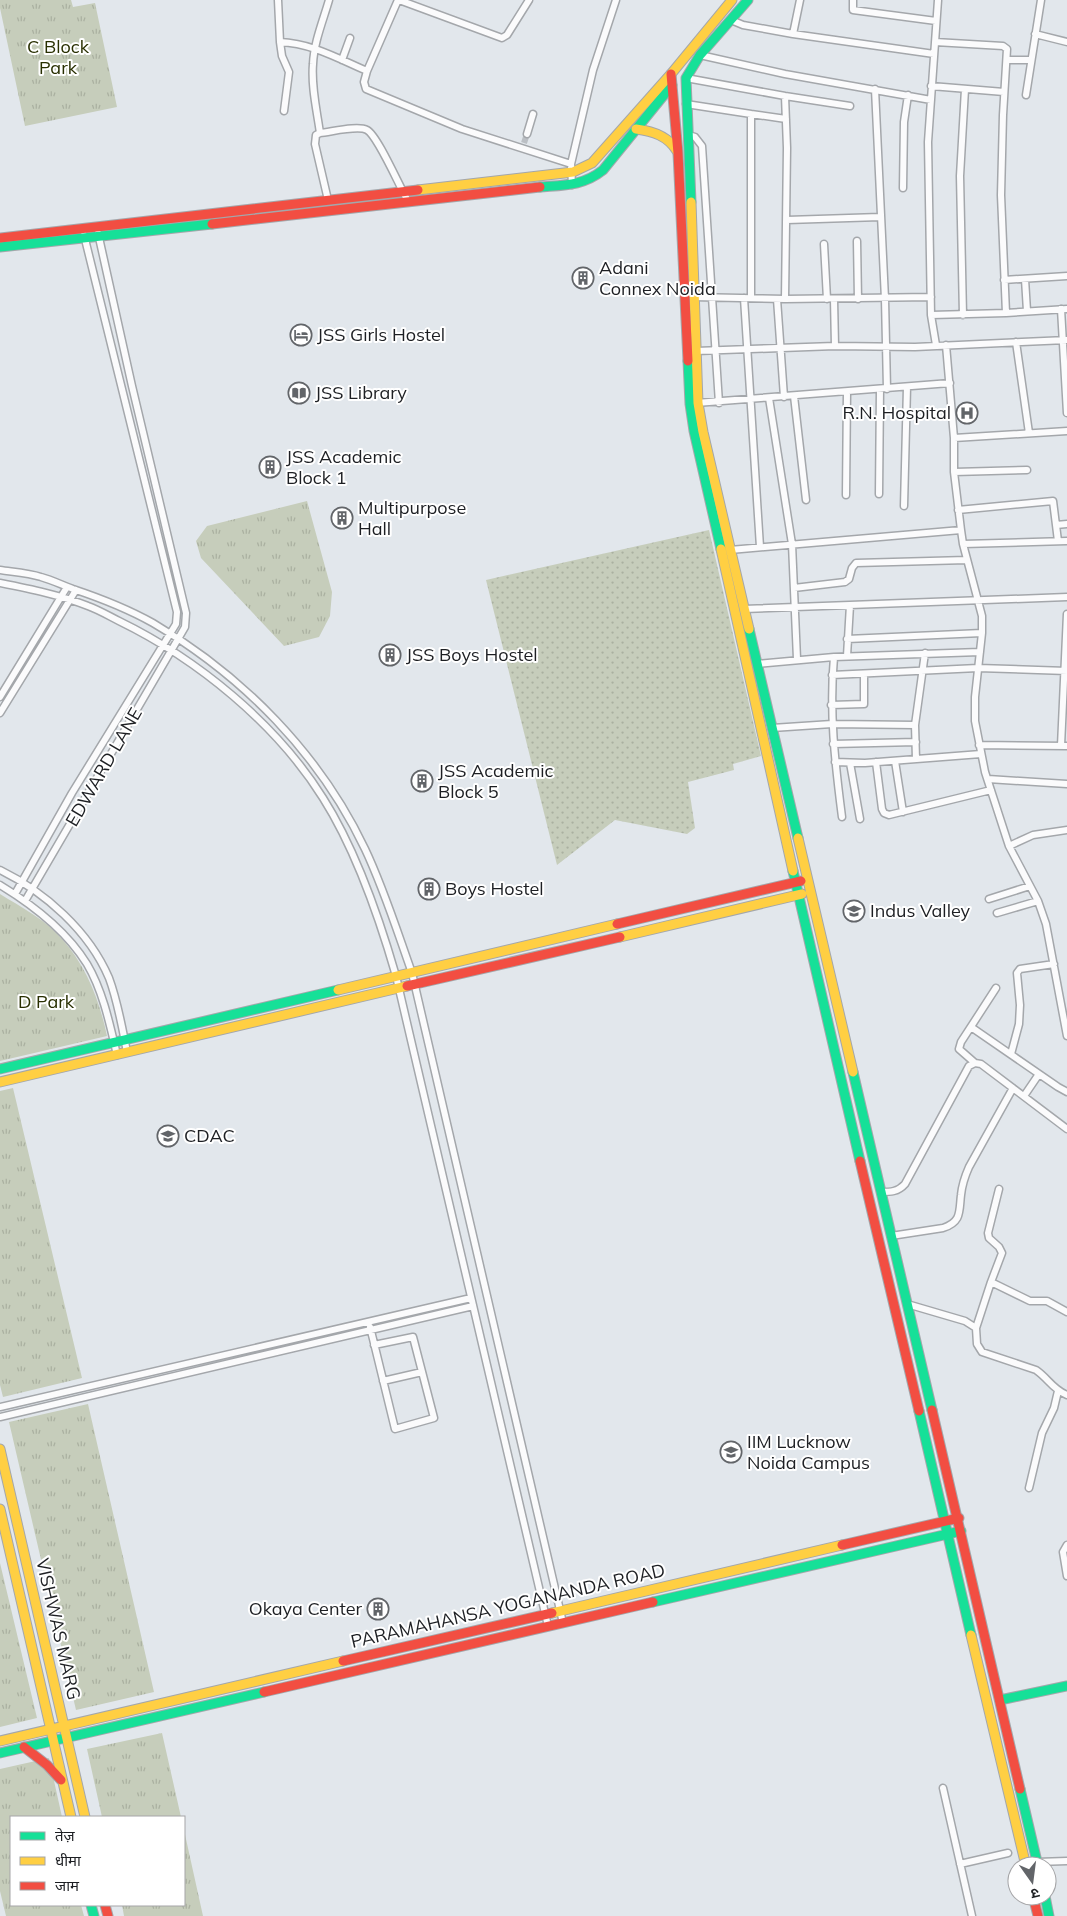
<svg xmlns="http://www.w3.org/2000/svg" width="1067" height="1916" viewBox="0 0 1067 1916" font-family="Mulish,'Noto Sans Devanagari',sans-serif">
  <defs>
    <pattern id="grass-dots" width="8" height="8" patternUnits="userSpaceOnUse" patternTransform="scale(1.25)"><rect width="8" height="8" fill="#c6cdbb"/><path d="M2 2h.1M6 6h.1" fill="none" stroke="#aab0a0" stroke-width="1.8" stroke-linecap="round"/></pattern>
    <pattern id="park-tufts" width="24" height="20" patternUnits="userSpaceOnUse" patternTransform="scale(1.25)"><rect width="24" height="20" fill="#c6cdbb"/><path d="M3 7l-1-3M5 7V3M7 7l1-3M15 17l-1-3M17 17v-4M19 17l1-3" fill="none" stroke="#aab0a0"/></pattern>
  </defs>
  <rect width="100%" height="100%" fill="#e2e7ec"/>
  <path fill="url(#grass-dots)" d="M 709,530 L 761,756 L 733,764 L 734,770 L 688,782 L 695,828 L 687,834 L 615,820 L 557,865 L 486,580 Z"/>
  <path fill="url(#park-tufts)" d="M 0,0 L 71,0 L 73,7 L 95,3 L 117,107 L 25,126 L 0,8 Z
    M 307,501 L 332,592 L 330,616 L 319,637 L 284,646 L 201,558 L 196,541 L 207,526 Z
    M 0,894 C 21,907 46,920 62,939 C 86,965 100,1002 107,1036 L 0,1061 Z
    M 13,1088 L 82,1378 L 3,1397 L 0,1385 L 0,1091 Z
    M 88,1404 L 154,1692 L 76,1710 L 9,1422 Z
    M 0,1563 L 37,1718 L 0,1727 Z
    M 162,1733 L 181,1817 L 102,1817 L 87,1749 Z
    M 49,1758 L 62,1817 L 11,1817 L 11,1905 L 81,1905 L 84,1916 L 6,1916 L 0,1891 L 0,1769 Z
    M 184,1830 L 203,1916 L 124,1916 L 122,1905 L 184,1905 Z"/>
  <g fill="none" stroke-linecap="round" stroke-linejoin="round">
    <path stroke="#bbbfc4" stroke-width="6" stroke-dasharray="6 3" stroke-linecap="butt" d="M 524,143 L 527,134"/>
    <g stroke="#a4a7ab" stroke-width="9">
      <path id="street" d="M 278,0 L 280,42 L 282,56 L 289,72 L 284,111
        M 399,0 L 502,38 L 507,35 L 529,0
        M 853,0 L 853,10 L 936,21
        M 731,20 L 743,25 L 793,34 L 934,54
        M 793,34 L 800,0
        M 1035,34 L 1067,42
        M 280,42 C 311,43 339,59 367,71 L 364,82 L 366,89 L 462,129 L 571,164 L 572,185
        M 935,42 L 1003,46 L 1007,49 L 1003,115 L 1001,195 L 1006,313
        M 700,55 L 785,74 L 931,100
        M 342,60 L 350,38
        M 1007,60 L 1031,60
        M 367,71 L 398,0
        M 686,78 L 785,96 L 850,106
        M 931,86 L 1004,92
        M 875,89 L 885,299 L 887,389
        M 1026,95 L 1041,0
        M 785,96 L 787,148 L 785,299
        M 686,104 L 751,114 L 751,298
        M 751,114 L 786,119
        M 320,133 C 331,132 358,125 367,130 C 378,136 400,188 408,201
        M 527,134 L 533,114
        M 688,135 L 695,137 L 702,146 L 719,403
        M 571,164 L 593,70 L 616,0
        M 903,188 L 904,122 L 908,95
        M 328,200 L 315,144 L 316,135 L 320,133 C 317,111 311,87 313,64 C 314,42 323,21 329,0
        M 787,220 L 880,217
        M 857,241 L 858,299
        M 824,244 L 827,299
        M 1025,279 L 1027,311
        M 1004,280 L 1067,276
        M 693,297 L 785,299 L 931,297
        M 744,298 L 760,547
        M 777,299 L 784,397
        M 834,299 L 835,346
        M 1061,309 L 1067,413
        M 931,315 L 1006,313 L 1067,309
        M 963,315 L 960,176 L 965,89
        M 1016,342 L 1029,433
        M 936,345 L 931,315 L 928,142 L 938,0
        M 946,345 L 954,438 L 954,472 L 961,530 L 963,544 L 982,616 L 982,633 L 975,697 L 975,721 L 985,772 L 1009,846 L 1038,901 L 1046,924 L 1067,1036
        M 696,351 L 835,346 L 915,347 L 1067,340
        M 794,396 L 806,500
        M 769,398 L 792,544 L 797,659
        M 696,403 L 950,383
        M 954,438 L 1067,431
        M 954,472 L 1027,470
        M 879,494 L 880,389
        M 846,495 L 847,392
        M 904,506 L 907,387
        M 958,510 L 1053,501 L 1058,541
        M 1056,525 L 1067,524
        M 963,544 L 1067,541
        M 730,550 L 961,530
        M 0,570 C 13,572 28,573 41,577 C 52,580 62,585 73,589 C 100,598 128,609 153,623 C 243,676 320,754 365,849 C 384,889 397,931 412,973 L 563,1623
        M 0,583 C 30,589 60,595 88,606 C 99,610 109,616 119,621 C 197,659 276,723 323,798 C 356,850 379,917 396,976 L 548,1626
        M 794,588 L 845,582 L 849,579 L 852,568 L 856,563 L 967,560
        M 744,609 L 1067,597
        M 847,639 L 982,633
        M 847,656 L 850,605
        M 834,657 L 980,652
        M 757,664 L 834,657 C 829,711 835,763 842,817
        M 832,675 L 978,668 L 1067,671
        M 0,697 L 67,587
        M 831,705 L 864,704 L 864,674
        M 0,713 L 76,590
        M 772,728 L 832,724 L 915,725
        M 833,744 L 916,742
        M 979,745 L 1067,746
        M 1061,746 L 1067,614
        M 916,759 L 915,725 L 925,653
        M 895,761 L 903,812
        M 835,762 L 865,763 L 981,754
        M 876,762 L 882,809 L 884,813 L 889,815 L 991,790
        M 850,763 L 860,819
        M 988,779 L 1067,784
        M 1009,846 L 1033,835 L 1067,830
        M 0,870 C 45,892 89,931 109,978 C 118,1002 122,1027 127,1052
        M 0,885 C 33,905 66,930 87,964 C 103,991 110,1025 117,1055
        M 15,894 L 72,793 L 176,624 L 177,612 L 84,235
        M 989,899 L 1030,886
        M 25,901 L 185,627 L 186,613 L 132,386 L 98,233
        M 997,913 L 1038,901
        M 996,988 L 961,1042 L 959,1049 L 975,1063 L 981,1064 L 1067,1129
        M 971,1027 L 1058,1087 L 1067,1092
        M 1011,1054 L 1019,1024 L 1020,1005 L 1017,973 L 1020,969 L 1054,964
        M 1024,1096 L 1039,1074
        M 881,1192 C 890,1192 898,1192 905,1184 L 969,1066 L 975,1063
        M 891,1236 L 943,1228 C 962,1222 959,1211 961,1195 C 962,1185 965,1176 969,1167 L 1013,1088
        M 991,1282 L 1030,1301 L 1047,1301 L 1067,1312
        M 907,1304 L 965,1321 L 976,1328 L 977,1344 L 982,1352 L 1036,1370 C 1049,1379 1052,1389 1067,1395
        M 370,1327 L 373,1339 L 395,1429 L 434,1418 L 413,1337 L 374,1345
        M 976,1328 L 991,1282 L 1002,1253 L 999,1247 L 989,1238 L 988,1233 L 999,1189
        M 383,1381 L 422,1372
        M 0,1407 L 471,1298
        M 0,1417 L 473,1306
        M 1029,1488 L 1042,1433 L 1054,1408 L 1058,1391
        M 1067,1545 L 1063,1552 L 1067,1576
        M 943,1788 L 972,1916
        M 1037,1862 L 1067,1861
        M 960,1864 L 1008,1853"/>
    </g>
    <g stroke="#a4a7ab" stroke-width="11">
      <path id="fast" d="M 540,187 C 564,185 583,186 603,170 L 672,85
        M 691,202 L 686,78 L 700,55 L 748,0
        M 0,247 L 212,224
        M 688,361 L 690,404 L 694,431 L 721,549
        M 749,629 L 798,838
        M 793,871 L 860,1161
        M 0,1069 L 338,990
        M 853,1072 L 932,1410
        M 919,1411 L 971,1635
        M 653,1602 L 961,1531
        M 1000,1700 L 1067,1686
        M 0,1753 L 264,1692
        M 1020,1789 L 1038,1866
        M 1045,1896 L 1049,1916
        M 91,1905 L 94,1916"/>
    </g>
    <g stroke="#a4a7ab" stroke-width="11">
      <path id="slow" d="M 636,129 C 653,131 668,136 677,151
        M 418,190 L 573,172 L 592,163 L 671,74 L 732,0
        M 691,202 L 698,403 L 703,432 L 749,629
        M 721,549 L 793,871
        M 798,838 L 853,1072
        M 620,937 L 802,894
        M 338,990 L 617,924
        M 0,1082 L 407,986
        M 0,1449 L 85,1817
        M 0,1509 L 71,1817
        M 552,1613 L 842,1545
        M 971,1635 L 1026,1866
        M 0,1741 L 343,1661"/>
    </g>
    <g stroke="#a4a7ab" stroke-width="11">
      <path id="jam" d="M 671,74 L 678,153 L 688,361
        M 212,224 L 540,187
        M 0,238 L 418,190
        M 617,924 L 801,881
        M 407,986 L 620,937
        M 860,1161 L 919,1411
        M 932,1410 L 1020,1789
        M 842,1545 L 959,1518
        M 343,1661 L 552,1613
        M 264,1692 L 653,1602
        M 24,1747 L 47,1765 L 61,1780
        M 1033,1896 L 1038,1916
        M 105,1905 L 108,1916"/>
    </g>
    <use href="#street" stroke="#fbfbfc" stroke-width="6"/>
    <use href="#fast" stroke="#16e098" stroke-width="9"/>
    <use href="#slow" stroke="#ffcf43" stroke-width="9"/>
    <use href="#jam" stroke="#f24e42" stroke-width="9"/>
  </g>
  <defs>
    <g id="building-ring" transform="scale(1.125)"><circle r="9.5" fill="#fff" stroke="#626569" stroke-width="1.5"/><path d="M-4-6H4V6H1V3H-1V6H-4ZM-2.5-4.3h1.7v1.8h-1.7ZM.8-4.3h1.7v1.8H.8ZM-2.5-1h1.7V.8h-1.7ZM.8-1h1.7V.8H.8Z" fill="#626569"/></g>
    <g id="hotel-ring" transform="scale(1.125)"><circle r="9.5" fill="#fff" stroke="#626569" stroke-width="1.5"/><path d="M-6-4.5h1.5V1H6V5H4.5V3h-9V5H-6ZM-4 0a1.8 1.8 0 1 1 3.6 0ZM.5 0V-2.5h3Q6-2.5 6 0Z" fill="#626569"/></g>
    <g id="library-ring" transform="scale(1.125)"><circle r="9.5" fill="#fff" stroke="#626569" stroke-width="1.5"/><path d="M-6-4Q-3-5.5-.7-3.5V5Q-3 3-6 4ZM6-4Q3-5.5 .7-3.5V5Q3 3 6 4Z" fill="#626569"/></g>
    <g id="hospital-ring" transform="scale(1.125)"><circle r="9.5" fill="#fff" stroke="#626569" stroke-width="1.5"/><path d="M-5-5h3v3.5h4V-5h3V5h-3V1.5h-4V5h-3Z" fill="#626569"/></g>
    <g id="school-ring" transform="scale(1.125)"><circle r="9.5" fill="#fff" stroke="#626569" stroke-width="1.5"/><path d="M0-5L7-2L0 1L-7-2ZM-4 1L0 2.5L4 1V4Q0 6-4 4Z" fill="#626569"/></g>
    <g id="university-ring" transform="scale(1.125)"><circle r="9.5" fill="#fff" stroke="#626569" stroke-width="1.5"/><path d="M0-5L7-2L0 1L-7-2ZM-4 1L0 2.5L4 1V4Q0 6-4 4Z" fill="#626569"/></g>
  </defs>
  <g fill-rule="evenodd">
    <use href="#building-ring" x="583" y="278"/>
    <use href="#hotel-ring" x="301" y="335"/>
    <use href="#library-ring" x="299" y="393"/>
    <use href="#hospital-ring" x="967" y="413"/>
    <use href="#building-ring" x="270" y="467"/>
    <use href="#building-ring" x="342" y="518"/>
    <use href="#building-ring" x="390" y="655"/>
    <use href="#building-ring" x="422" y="781"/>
    <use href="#building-ring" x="429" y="889"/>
    <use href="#school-ring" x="854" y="911"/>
    <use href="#university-ring" x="168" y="1136"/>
    <use href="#university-ring" x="731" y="1452"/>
    <use href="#building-ring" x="378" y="1609"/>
  </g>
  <g text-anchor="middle" stroke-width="4" stroke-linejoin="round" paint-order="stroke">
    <g font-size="18" fill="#282f01" stroke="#fff">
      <text x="58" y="53">C Block<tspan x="58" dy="21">Park</tspan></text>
      <text x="46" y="1008">D Park</text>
    </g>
    <g font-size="18" fill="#1d1f23" stroke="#fff" text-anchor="start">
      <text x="599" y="274">Adani<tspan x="599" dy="21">Connex Noida</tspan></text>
      <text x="317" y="341">JSS Girls Hostel</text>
      <text x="315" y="399">JSS Library</text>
      <text x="951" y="419" text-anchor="end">R.N. Hospital</text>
      <text x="286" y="463">JSS Academic<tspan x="286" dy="21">Block 1</tspan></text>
      <text x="358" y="514">Multipurpose<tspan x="358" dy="21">Hall</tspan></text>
      <text x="406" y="661">JSS Boys Hostel</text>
      <text x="438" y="777">JSS Academic<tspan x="438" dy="21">Block 5</tspan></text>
      <text x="445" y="895">Boys Hostel</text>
      <text x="870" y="917">Indus Valley</text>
      <text x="184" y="1142">CDAC</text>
      <text x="747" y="1448">IIM Lucknow<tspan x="747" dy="21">Noida Campus</tspan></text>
      <text x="362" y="1615" text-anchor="end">Okaya Center</text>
    </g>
    <g font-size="18" fill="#1d1f23" stroke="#fff">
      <text transform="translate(104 767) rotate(-60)" y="6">EDWARD LANE</text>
      <text transform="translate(508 1606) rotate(-13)" y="6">PARAMAHANSA YOGANANDA ROAD</text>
      <text transform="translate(58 1629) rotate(77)" y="6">VISHWAS MARG</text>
    </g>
  </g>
  <rect x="10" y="1816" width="175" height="90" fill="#ffffff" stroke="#a5a5a7"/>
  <rect x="20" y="1832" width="25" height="8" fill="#16e098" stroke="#a5a5a7"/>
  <text x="55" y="1841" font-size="15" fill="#1d1f23">तेज़</text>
  <rect x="20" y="1857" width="25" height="8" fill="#ffcf43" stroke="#a5a5a7"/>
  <text x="55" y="1866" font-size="15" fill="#1d1f23">धीमा</text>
  <rect x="20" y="1882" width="25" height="8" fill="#f24e42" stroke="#a5a5a7"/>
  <text x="55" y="1891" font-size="15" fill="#1d1f23">जाम</text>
  <g transform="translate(1032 1881) rotate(166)"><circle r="24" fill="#ffffff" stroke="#a5a5a7"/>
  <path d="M0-4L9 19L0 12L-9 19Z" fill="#626569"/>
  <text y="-8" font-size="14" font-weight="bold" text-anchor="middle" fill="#1d1f23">उ</text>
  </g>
</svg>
